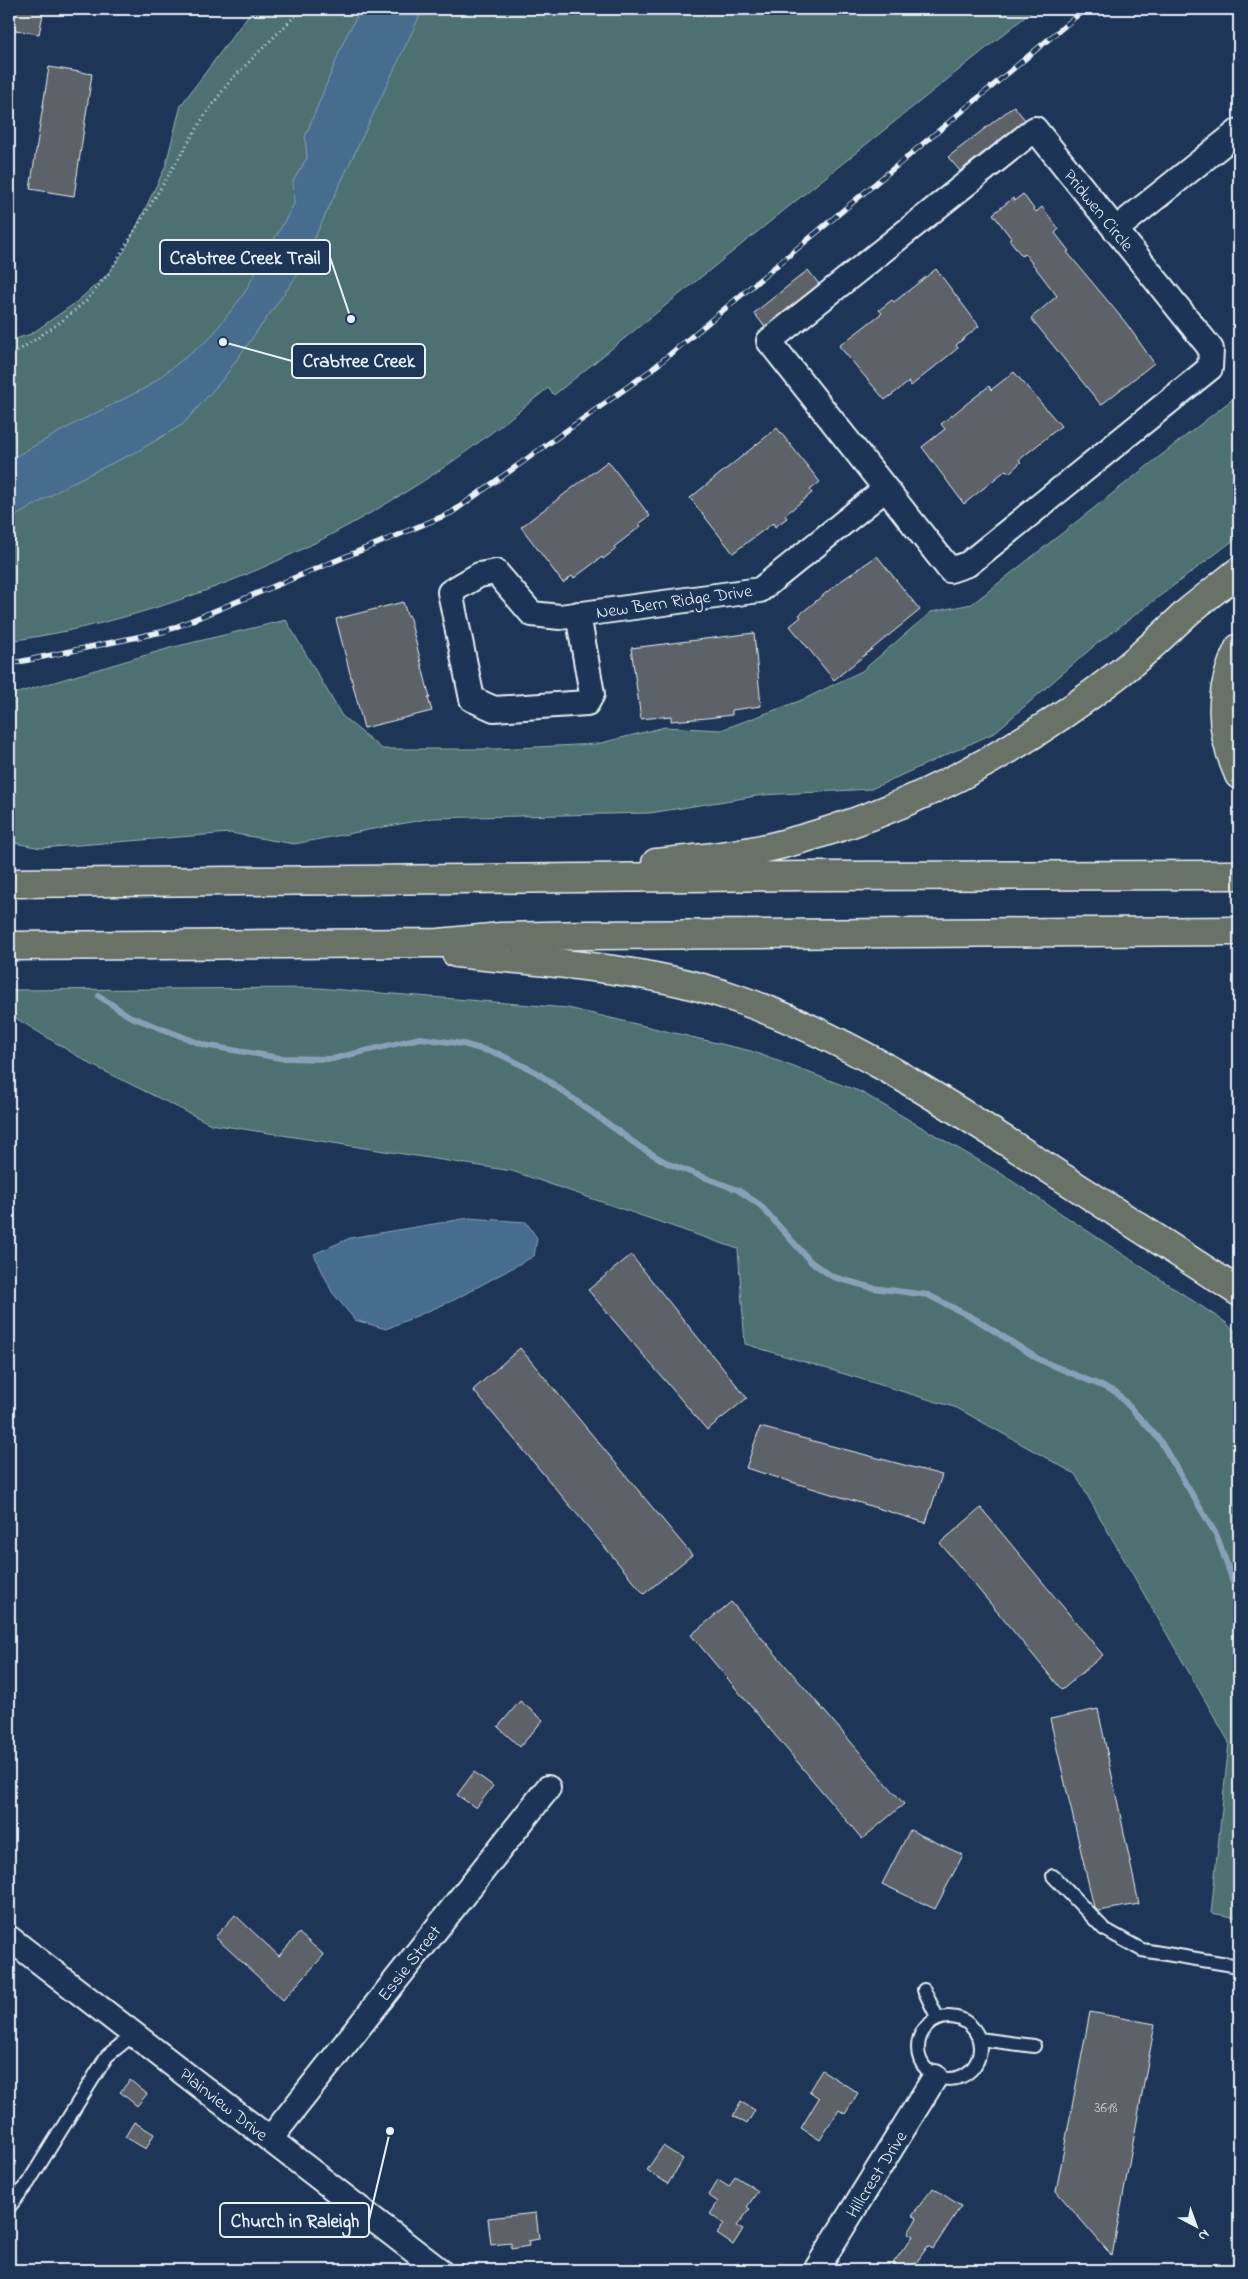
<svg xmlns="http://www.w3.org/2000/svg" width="1248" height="2279" viewBox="0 0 1248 2279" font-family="'Indie Flower',sans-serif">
  <rect width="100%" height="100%" fill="#1d3557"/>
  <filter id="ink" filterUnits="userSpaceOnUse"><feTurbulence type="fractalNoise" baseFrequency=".02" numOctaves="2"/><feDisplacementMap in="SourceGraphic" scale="10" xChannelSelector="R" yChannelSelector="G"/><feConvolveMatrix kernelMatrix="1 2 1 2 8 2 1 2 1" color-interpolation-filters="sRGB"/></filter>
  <g filter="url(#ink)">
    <path fill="#4e6f6f" stroke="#9bb0b4" d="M 253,9 L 1035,9 L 554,395 L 548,388 C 514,415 480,443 443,468 C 313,555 165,619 9,641 L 9,341 L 31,334 L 74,304 L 107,275 L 125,250 L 165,168 L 181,105 Z
      M 1239,394 L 1239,536 L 1094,646 L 994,733 L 871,789 L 763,795 L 650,813 L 432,818 L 294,844 L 230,833 L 41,848 L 9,842 L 9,694 L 17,693 L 170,648 L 286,620 L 342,716 L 382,749 L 495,749 L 597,744 L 665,727 L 721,730 L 802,700 L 862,671 L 931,612 L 972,604 Z
      M 318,988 L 568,1008 L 751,1051 L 861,1092 L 997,1171 L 1225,1322 L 1239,1335 L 1239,1918 L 1211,1913 L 1229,1742 L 1075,1474 L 957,1408 L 745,1344 L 738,1249 L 512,1171 L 211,1124 L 92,1065 L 9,1014 L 9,990 Z"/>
    <path fill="#466d8e" stroke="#87a2b8" d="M 361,9 L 423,9 L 296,277 L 223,379 L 183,424 L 140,450 L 77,480 L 9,520 L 9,460 L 70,426 L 147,387 L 209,339 L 243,295 L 294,204 L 293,181 L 307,158 L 305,137 L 345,38 Z
      M 469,1218 L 526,1222 L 537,1238 L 534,1256 L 454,1300 L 386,1329 L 355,1320 L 332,1292 L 314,1254 L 350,1238 Z"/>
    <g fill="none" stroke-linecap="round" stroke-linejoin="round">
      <path stroke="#87a2b8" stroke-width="6" d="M 99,996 L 129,1016 L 204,1045 L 280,1058 L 332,1059 L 420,1038 L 463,1044 L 499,1054 L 536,1072 L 640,1147 L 669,1164 L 738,1190 L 760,1205 L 811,1262 L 833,1277 L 873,1288 L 928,1295 L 977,1320 L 1040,1360 L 1116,1392 L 1159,1439 L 1217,1536 L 1239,1599"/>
    </g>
    <path fill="#5c6268" stroke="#e8f1f8" d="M 9,9 L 44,9 L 39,34 L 9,29 Z
      M 49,67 L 92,74 L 74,196 L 30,189 Z
      M 1014,106 L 1025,120 L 960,171 L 948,157 Z
      M 1023,194 L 1036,212 L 1042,207 L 1059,229 L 1055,233 L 1069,251 L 1067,252 L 1126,323 L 1154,363 L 1101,405 L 1031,318 L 1057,296 L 1025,254 L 1022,256 L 1009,239 L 1011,238 L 993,214 L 1013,198 L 1014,201 Z
      M 936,269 L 979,326 L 956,345 L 958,348 L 932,369 L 911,386 L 909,382 L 885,400 L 839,346 L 882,313 L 879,310 L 892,300 L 894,302 Z
      M 808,270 L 819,284 L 765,327 L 754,313 Z
      M 1014,372 L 1061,426 L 1019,460 L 1021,462 L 1009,473 L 1006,470 L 964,504 L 922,447 L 945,429 L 941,424 L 989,386 L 991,390 Z
      M 777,428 L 820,482 L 810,490 L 812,493 L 785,515 L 787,518 L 775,527 L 773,523 L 733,553 L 690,498 Z
      M 608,461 L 650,516 L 639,524 L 641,526 L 614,547 L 616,549 L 603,559 L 602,557 L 574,578 L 572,576 L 563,583 L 521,527 Z
      M 877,556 L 920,610 L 834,680 L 790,626 L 801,617 L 799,615 L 838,583 Z
      M 403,602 L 407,615 L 409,615 L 430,698 L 428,698 L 432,711 L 364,728 L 336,619 Z
      M 754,633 L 761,706 L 732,710 L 732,715 L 707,718 L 671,721 L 671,716 L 641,719 L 631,648 Z
      M 631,1255 L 747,1398 L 707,1430 L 588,1290 Z
      M 520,1348 L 692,1555 L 644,1594 L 473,1390 Z
      M 760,1427 L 942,1475 L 926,1523 L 746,1468 Z
      M 981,1508 L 1103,1655 L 1062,1690 L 940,1543 Z
      M 731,1602 L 904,1804 L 862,1839 L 691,1635 Z
      M 520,1701 L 543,1720 L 520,1747 L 498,1727 Z
      M 1098,1709 L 1139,1904 L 1098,1911 L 1094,1907 L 1050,1719 Z
      M 474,1772 L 493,1786 L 476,1808 L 457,1795 Z
      M 910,1830 L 963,1855 L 935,1909 L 882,1884 Z
      M 235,1915 L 279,1956 L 299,1933 L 324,1955 L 283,2000 L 215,1937 Z
      M 1090,2012 L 1155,2024 L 1112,2256 L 1056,2191 Z
      M 822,2070 L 858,2093 L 845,2114 L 839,2110 L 820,2140 L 801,2128 L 819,2098 L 809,2091 Z
      M 130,2080 L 147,2094 L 137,2106 L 120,2092 Z
      M 741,2102 L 755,2110 L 747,2124 L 733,2116 Z
      M 134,2122 L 154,2134 L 146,2149 L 125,2137 Z
      M 663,2146 L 683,2159 L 668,2184 L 647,2170 Z
      M 735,2176 L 758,2191 L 747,2207 L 750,2209 L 737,2226 L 743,2229 L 733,2245 L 717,2234 L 724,2224 L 710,2214 L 718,2202 L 708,2195 L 718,2180 L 729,2187 Z
      M 933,2188 L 961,2206 L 933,2249 L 928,2246 L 911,2270 L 888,2270 L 913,2236 L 908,2233 L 917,2218 L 912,2215 Z
      M 536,2213 L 539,2239 L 528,2241 L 529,2246 L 511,2249 L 511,2243 L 491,2245 L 488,2218 Z"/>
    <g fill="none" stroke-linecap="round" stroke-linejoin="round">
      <g stroke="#e8f1f8" stroke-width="16">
        <path id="lane" d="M 1053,1876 L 1104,1929 L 1142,1950 L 1239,1966
          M 924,1990 L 938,2019
          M918 2048a31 31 0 1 1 62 0a31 31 0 1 1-62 0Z
          M 979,2039 L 1034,2046
          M 9,2207 L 28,2183 L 107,2056 L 134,2034"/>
      </g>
      <g stroke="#e8f1f8" stroke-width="28">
        <path id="street" d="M 1035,129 L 1211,349 L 1210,368 L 968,564 L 950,570 L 769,341 Z
          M 1115,230 L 1239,131
          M 578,614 L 592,694 L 587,703 L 494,709 L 472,699 L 450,592 L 479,575 L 496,572 L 532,614 L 560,617 L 760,590 L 884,490
          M 9,1938 L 439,2270
          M 270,2139 L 548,1788
          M 816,2270 L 935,2077"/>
      </g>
      <g stroke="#e8f1f8" stroke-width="31">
        <path id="highway" d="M 1239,648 C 1218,693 1219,729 1239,775
          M 656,863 C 698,859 742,855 783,844 C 908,812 1020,751 1121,672 C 1145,653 1167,631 1189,611 C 1206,597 1223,584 1239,571
          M 9,883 L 806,876 L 1239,875
          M 9,946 L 439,943 L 501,937 L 587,935 L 1239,931
          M 456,953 C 548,963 647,967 735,998 C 839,1034 931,1093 1023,1152 C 1095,1199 1167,1245 1239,1292"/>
      </g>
      <path stroke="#e8f1f8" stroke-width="3" stroke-dasharray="1 4" stroke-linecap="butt" d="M 9,357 L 58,324 L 86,301 L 109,273 L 205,115 L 230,81 L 302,9"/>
      <use href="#lane" stroke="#1d3557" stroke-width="12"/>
      <use href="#street" stroke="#1d3557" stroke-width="24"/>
      <use href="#highway" stroke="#687266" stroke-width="28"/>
      <g stroke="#e8f1f8" stroke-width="5.5">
        <path id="rail" d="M 9,664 L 166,631 L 451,513 L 650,371 L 1085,9"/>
      </g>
      <use href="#rail" stroke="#1d3557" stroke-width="4" stroke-dasharray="11" stroke-linecap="butt"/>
    </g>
  </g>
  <g text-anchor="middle" stroke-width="5" stroke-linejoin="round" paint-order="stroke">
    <g font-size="15" fill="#c5cdd4">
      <text x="1106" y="2112">3618</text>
    </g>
    <g font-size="18" fill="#e8f1f8" stroke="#1d3557">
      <text transform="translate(1099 210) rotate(51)" y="6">Pridwen Circle</text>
      <text transform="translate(674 601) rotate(-8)" y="6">New Bern Ridge Drive</text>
      <text transform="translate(409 1963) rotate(-52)" y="6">Essie Street</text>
      <text transform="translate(224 2104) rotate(38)" y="6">Plainview Drive</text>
      <text transform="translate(876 2174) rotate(-58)" y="6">Hillcrest Drive</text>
    </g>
  </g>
  <path fill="none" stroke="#e8f1f8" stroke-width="2" d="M351 319L330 257M223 342L292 361M390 2131L369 2220"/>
  <g fill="#e8f1f8" stroke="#1d3557" stroke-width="2">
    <circle cx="351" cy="319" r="5"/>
    <circle cx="223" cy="342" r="5"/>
    <circle cx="390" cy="2131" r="5"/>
  </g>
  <g fill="#1d3557" stroke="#e8f1f8" stroke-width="2">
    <rect x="160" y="240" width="170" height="34" rx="5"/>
    <rect x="292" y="344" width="133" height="34" rx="5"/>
    <rect x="220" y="2203" width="149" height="34" rx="5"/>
  </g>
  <g font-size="19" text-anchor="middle" font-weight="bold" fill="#e8f1f8">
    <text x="245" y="264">Crabtree Creek Trail</text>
    <text x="359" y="367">Crabtree Creek</text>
    <text x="295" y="2227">Church in Raleigh</text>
  </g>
  <rect width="1248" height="2279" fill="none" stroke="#1d3557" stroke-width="30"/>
  <rect x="15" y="15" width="1218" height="2249" fill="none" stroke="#e8f1f8" stroke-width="2" filter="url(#ink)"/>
  <g transform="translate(1196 2226) rotate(139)" stroke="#1d3557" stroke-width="4" paint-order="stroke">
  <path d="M0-4L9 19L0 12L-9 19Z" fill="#e8f1f8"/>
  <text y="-8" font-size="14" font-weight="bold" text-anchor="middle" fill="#e8f1f8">N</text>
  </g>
</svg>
